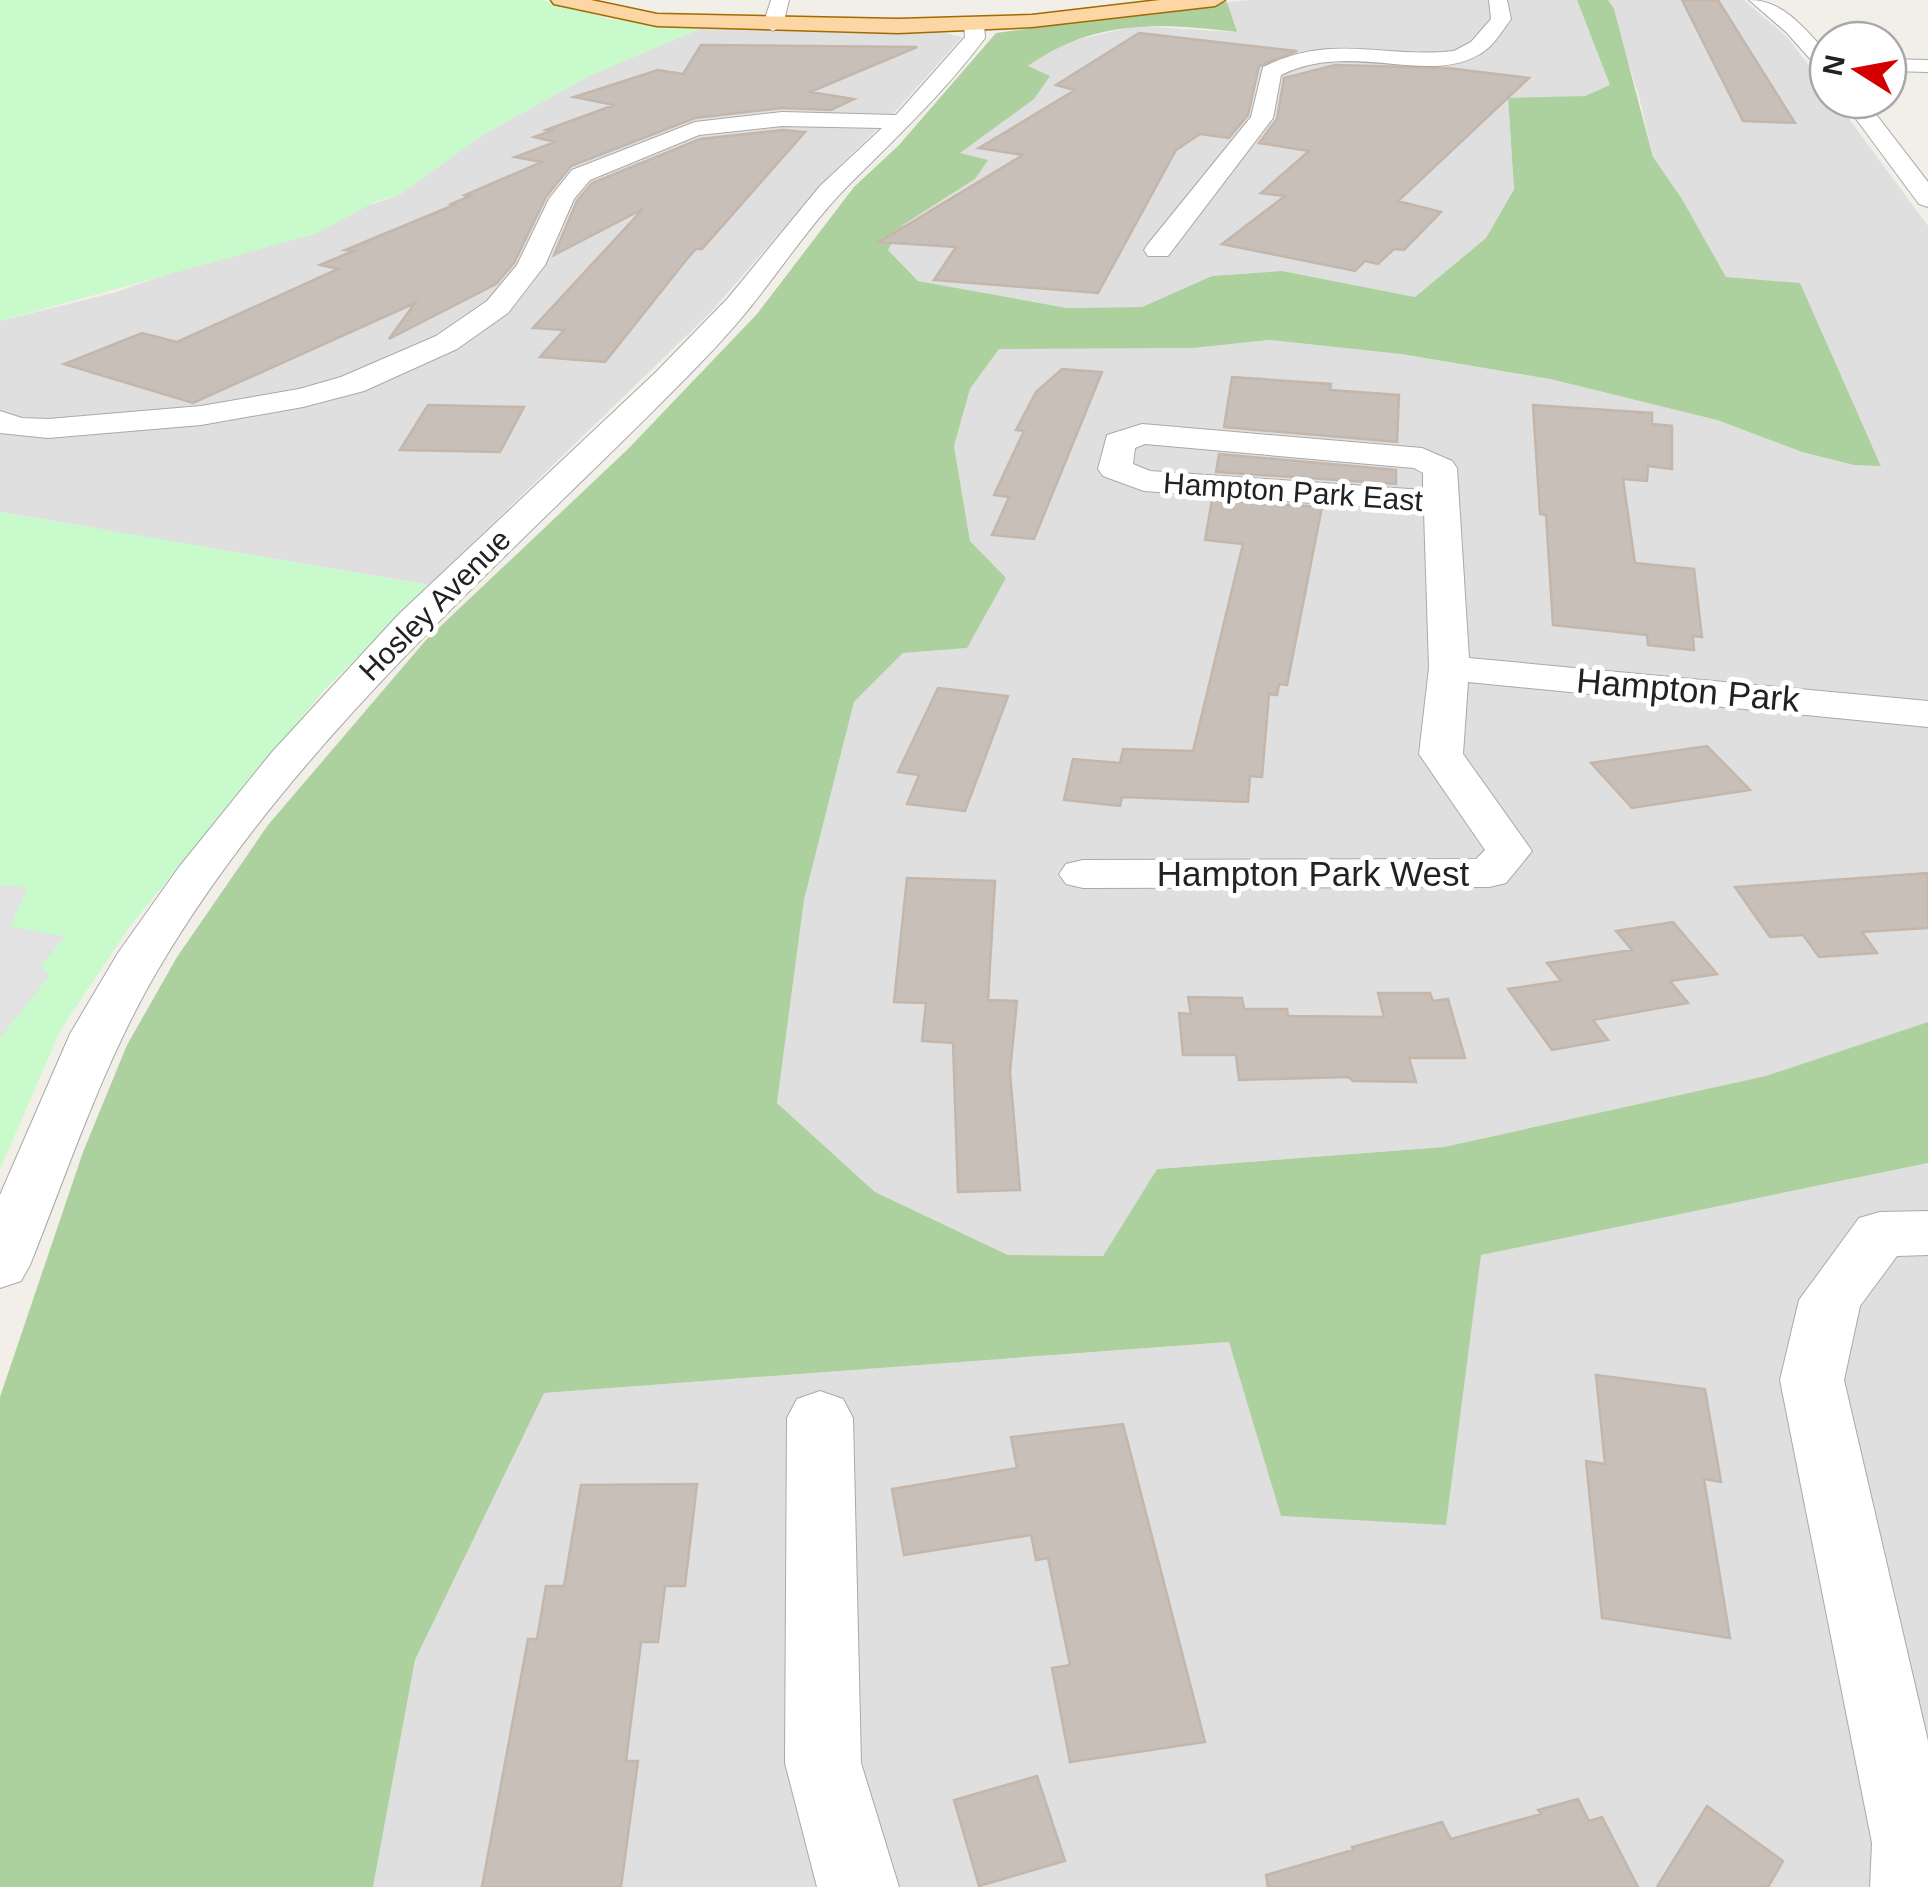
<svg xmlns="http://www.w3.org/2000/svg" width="1928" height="1887" viewBox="0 0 1928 1887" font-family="Arial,sans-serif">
  <rect width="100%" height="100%" fill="#f2efe9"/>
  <path fill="#e0dfdf" d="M 1250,0 L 1577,0 L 1611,85 L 1585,96 L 1508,99 L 1514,188 L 1486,238 L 1415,297 L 1282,271 L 1212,276 L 1142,307 L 1067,308 L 918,281 L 887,250 L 903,225 L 975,179 L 958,154 L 1034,99 L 1027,67 L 1059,44 L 1136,26 L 1236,32 L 1227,2 Z
    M 1608,0 L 1744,0 L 1788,38 L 1828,91 L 1828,100 L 1835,100 L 1928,226 L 1928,1022 L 1767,1076 L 1444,1147 L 1157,1169 L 1103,1256 L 1008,1255 L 875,1192 L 777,1103 L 804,900 L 854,702 L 903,653 L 967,648 L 970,541 L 954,446 L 970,389 L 999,349 L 1193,348 L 1269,340 L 1401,354 L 1550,379 L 1717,420 L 1802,452 L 1854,465 L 1881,465 L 1836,366 L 1726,277 L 1682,199 L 1653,157 L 1639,96 Z
    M 704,27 L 932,30 L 962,37 L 894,113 L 830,175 L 710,313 L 429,585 L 0,512 L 0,321 L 113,293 L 399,195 L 484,134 L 591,75 Z
    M 1928,1163 L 1928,1887 L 373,1887 L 415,1660 L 543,1393 L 1230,1342 L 1281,1516 L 1446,1524 L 1480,1255 Z"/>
  <path fill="#add19e" d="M 1577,0 L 1608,0 L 1614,9 L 1653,157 L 1682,199 L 1726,277 L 1800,283 L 1881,466 L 1854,465 L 1802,452 L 1717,420 L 1550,379 L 1401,354 L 1269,340 L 1193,348 L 999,349 L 970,389 L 954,446 L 970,541 L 1006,578 L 967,648 L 903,653 L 854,702 L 804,900 L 777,1103 L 875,1192 L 1008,1255 L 1103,1256 L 1157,1169 L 1444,1147 L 1766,1076 L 1928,1022 L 1928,1163 L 1481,1255 L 1446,1525 L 1281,1516 L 1229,1342 L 544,1393 L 415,1660 L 373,1887 L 0,1887 L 0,1397 L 83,1152 L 127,1045 L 177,957 L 268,825 L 426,640 L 628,449 L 757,314 L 854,187 L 899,145 L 996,33 L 1227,2 L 1237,32 C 1159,23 1095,19 1028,66 L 1050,76 L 1034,99 L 960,153 L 988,160 L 975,179 L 903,225 L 888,250 L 918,281 L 1067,308 L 1142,307 L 1212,276 L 1282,271 L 1415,297 L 1486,238 L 1514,189 L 1508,98 L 1585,96 L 1610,85 Z"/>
  <path fill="#c8facc" d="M 0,0 L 543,0 L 610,19 L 704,27 L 591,75 L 484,134 L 399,195 L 377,201 L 315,234 L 0,321 Z
    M 0,512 L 429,585 L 325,689 L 130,926 L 61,1029 L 0,1169 Z"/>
  <path fill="#e2e2e2" d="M 0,885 L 28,888 L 10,926 L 65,937 L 41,965 L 49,976 L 0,1038 Z"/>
  <path fill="#c7bfb8" stroke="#c4b6ab" stroke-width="2.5" d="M 1682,0 L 1718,0 L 1795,123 L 1743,121 Z
    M 1139,33 L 1297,51 L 1259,66 L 1248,115 L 1229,138 L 1200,134 L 1176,150 L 1098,293 L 934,280 L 956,247 L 879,242 L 1023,155 L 979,148 L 1075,90 L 1056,85 Z
    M 701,45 L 917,47 L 810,92 L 854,99 L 831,110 L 782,108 L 695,118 L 571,166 L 546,197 L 514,263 L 496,284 L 389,339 L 415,303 L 193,403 L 64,364 L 142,333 L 177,342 L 338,269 L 320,265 L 353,251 L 345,250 L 454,205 L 451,204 L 470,196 L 465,195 L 542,162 L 515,157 L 555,142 L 534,137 L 551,131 L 546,130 L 614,105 L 574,97 L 658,70 L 683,74 Z
    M 1335,65 L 1447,68 L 1529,78 L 1398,201 L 1441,212 L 1404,250 L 1394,249 L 1378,264 L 1365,261 L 1355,271 L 1222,244 L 1285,196 L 1261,193 L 1309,151 L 1259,143 L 1277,119 L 1284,78 Z
    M 782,130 L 805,132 L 702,249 L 696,249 L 687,259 L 605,362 L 540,357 L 564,330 L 533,328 L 643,209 L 554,255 L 577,201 L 592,183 L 700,139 Z
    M 1062,369 L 1102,372 L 1034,539 L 992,535 L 1009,497 L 994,495 L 1024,431 L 1016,430 L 1036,392 Z
    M 1232,377 L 1331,384 L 1330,390 L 1399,395 L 1397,442 L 1224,427 Z
    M 428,405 L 524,407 L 500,452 L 400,450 Z
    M 1533,405 L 1652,413 L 1652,424 L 1672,426 L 1672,469 L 1648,466 L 1647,481 L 1623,479 L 1635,563 L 1694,569 L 1702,637 L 1693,636 L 1694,650 L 1648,645 L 1647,635 L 1553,625 L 1546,515 L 1540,514 Z
    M 1219,454 L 1396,470 L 1396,484 L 1216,472 Z
    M 1212,500 L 1322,507 L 1287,685 L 1279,684 L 1277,695 L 1269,694 L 1262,777 L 1250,776 L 1248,802 L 1122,797 L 1120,806 L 1064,800 L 1073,759 L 1120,763 L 1123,749 L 1193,751 L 1243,544 L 1205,540 Z
    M 938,688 L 1008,696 L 965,811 L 907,804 L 919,775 L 898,772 Z
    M 1707,746 L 1750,790 L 1632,808 L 1591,763 Z
    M 1928,873 L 1928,928 L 1862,932 L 1877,953 L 1819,957 L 1803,935 L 1770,937 L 1735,887 Z
    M 907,878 L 995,881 L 988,1000 L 1017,1001 L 1010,1072 L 1020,1190 L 958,1192 L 953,1043 L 922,1041 L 926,1003 L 894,1002 Z
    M 1673,922 L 1717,974 L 1670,981 L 1688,1003 L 1593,1020 L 1608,1040 L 1552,1050 L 1508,989 L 1561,981 L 1547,963 L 1632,950 L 1616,931 Z
    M 1378,993 L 1430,993 L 1433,1001 L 1448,999 L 1465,1058 L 1409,1058 L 1416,1082 L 1353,1081 L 1348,1077 L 1239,1080 L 1236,1055 L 1183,1055 L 1179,1013 L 1191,1014 L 1188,997 L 1242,998 L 1244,1009 L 1287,1009 L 1288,1016 L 1384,1017 Z
    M 1596,1375 L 1705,1389 L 1721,1482 L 1704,1479 L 1730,1638 L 1602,1618 L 1586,1461 L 1605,1464 Z
    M 1123,1424 L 1205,1742 L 1070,1762 L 1052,1668 L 1070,1665 L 1048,1558 L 1036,1560 L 1031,1535 L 904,1555 L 892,1489 L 1017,1468 L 1011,1437 Z
    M 697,1484 L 685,1586 L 665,1586 L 658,1642 L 641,1642 L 626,1761 L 638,1761 L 621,1887 L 482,1887 L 528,1639 L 537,1639 L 546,1586 L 564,1586 L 581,1485 Z
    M 1037,1776 L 1065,1861 L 979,1886 L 954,1800 Z
    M 1578,1799 L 1589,1821 L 1602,1817 L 1638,1887 L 1268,1887 L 1266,1875 L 1353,1850 L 1352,1847 L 1442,1822 L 1451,1839 L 1541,1814 L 1538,1810 Z
    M 1707,1806 L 1783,1861 L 1768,1887 L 1657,1887 Z"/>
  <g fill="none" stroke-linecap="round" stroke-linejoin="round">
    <g stroke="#a9a9a9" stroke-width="2">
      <path id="minor" d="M 771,0 L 789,0 L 783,25 L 773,31 L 763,25 Z
        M 1489,0 L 1507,0 L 1511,19 C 1502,31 1493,47 1480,54 C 1428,86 1351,40 1281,75 L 1273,118 L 1168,256 L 1148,256 L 1144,250 L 1148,244 L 1251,117 L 1263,67 C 1335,32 1382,59 1454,51 L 1471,42 L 1491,19 Z
        M 1749,0 C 1784,0 1805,29 1828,54 L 1828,73 L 1821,71 L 1786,32 Z
        M 974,18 L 984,24 L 985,38 C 942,96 890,143 840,194 C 808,228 781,269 752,305 C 729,334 703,361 677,387 C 495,571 292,743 159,968 C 104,1061 70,1165 30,1265 L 21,1281 L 0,1288 L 0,1195 L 70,1034 L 118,953 L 179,867 L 272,752 L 399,614 L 656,372 L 728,298 L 820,186 L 882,128 L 782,126 L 699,135 L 590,180 L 574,199 L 545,265 L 508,313 L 457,349 L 364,391 L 303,407 L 201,425 L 48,438 L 0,433 L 0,411 L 22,418 L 48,419 L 201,406 L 299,389 L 341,377 L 436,336 L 487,301 L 517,265 L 549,199 L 572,170 L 695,122 L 782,112 L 896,115 L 965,37 L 964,24 Z
        M 1888,59 L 1928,60 L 1928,72 L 1888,71 Z
        M 1842,100 L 1865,100 L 1928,182 L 1928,207 L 1919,204 Z
        M 1142,424 L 1422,448 L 1452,461 L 1457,468 L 1469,658 L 1928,701 L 1928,727 L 1468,682 L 1463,754 L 1532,851 L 1506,883 L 1489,887 L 1083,888 L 1066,884 L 1059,874 L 1066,864 L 1083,860 L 1476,859 L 1485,850 L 1419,754 L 1429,668 L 1424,511 L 1144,491 L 1103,476 L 1098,469 L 1107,435 ZM 1145,444 L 1414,468 L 1423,473 L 1423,490 L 1150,471 L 1133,464 L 1135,448 Z
        M 1928,1211 L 1928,1255 L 1897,1256 L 1860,1306 L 1844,1380 L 1928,1741 L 1928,1887 L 1870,1887 L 1872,1843 L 1780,1380 L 1799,1300 L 1859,1218 L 1880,1212 Z
        M 820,1391 L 843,1399 L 853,1418 L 861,1763 L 899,1887 L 817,1887 L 785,1763 L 787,1418 L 797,1399 Z"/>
    </g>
    <g stroke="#a06b00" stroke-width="3">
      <path id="major" d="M 551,0 L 591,0 L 657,14 L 898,19 L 1032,15 L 1160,0 L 1225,0 L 1215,6 L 1032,27 L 898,33 L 657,26 L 554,4 Z"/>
    </g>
    <use href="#minor" fill="#fff" fill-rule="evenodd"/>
    <use href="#major" fill="#fcd6a4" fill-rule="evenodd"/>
  </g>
  <g text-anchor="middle" stroke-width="10" stroke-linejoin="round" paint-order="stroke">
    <g font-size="30" fill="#222" stroke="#fff">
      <text transform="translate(1293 492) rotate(4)" y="10">Hampton Park East</text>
      <text transform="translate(435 605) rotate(-45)" y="10">Hosley Avenue</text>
    </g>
    <g font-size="35" fill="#222" stroke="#fff">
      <text transform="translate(1688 690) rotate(5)" y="12">Hampton Park</text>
      <text x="1313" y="886">Hampton Park West</text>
    </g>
  </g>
  <g transform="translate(1858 70) rotate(281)"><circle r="48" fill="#ffffff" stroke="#a7a7a7" stroke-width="2.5"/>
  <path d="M0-8L18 38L0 25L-18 38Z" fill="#d40000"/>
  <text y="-15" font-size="28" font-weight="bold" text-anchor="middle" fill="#222222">N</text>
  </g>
</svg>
